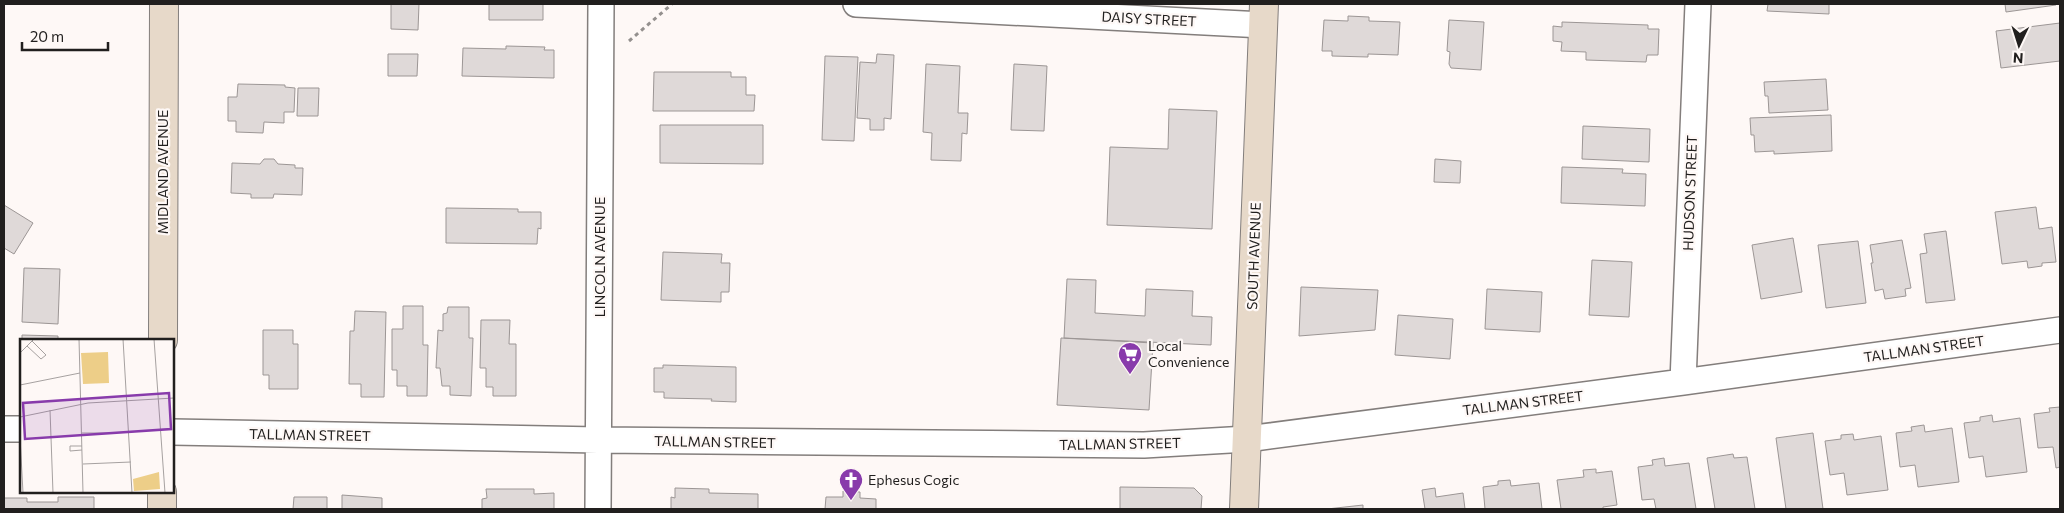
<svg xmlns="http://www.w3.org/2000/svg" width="2064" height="513" viewBox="0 0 2064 513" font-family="Commissioner,sans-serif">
  <rect width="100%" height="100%" fill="#fef8f6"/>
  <path fill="#dfd9d8" stroke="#9c9695" d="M 391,4 L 419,4 L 418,30 L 391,29 Z
    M 489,4 L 543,4 L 543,20 L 489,20 Z
    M 1768,4 L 1829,4 L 1829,14 L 1767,11 Z
    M 2005,4 L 2056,4 L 2056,5 L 2006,12 Z
    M 1348,16 L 1369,17 L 1369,21 L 1400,22 L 1398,55 L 1368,54 L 1368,57 L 1332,56 L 1332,51 L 1322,51 L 1324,20 L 1348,21 Z
    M 1449,20 L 1484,22 L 1481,70 L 1451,68 L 1449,64 L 1450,52 L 1447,51 Z
    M 1562,22 L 1648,25 L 1648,29 L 1659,29 L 1658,55 L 1647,55 L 1646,62 L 1586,60 L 1586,52 L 1561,51 L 1562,42 L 1553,41 L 1553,26 L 1562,27 Z
    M 2060,23 L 2060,61 L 2001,68 L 1996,31 Z
    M 506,46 L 545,47 L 544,50 L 554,50 L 554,78 L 462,76 L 463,48 L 506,49 Z
    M 388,54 L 418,54 L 417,76 L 388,76 Z
    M 877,54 L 894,55 L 891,119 L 884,118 L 884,130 L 870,130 L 870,119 L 857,118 L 860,62 L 876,63 Z
    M 825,56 L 858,57 L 854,141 L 822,140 Z
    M 926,64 L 960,66 L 958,113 L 968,113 L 967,134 L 962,133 L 961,161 L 931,160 L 932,133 L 923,132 Z
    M 1014,64 L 1047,66 L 1044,131 L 1011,130 Z
    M 654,72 L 731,72 L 731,77 L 746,77 L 746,95 L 755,95 L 754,111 L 653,111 Z
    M 1826,79 L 1828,110 L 1769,113 L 1768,96 L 1765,96 L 1764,82 Z
    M 238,84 L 285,85 L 285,87 L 295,88 L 294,112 L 284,112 L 284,123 L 264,122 L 263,133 L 236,132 L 236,121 L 228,121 L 228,97 L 237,97 Z
    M 298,88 L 319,88 L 318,116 L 297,116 Z
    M 1169,109 L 1217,111 L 1212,229 L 1107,225 L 1110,147 L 1168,149 Z
    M 1831,115 L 1832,151 L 1774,154 L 1774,151 L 1755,152 L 1754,135 L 1751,135 L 1750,118 Z
    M 660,125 L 763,125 L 763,164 L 660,163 Z
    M 1583,126 L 1650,129 L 1649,162 L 1582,159 Z
    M 264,159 L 274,159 L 278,164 L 295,165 L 295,168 L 303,168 L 302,195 L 274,194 L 273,198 L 251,198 L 251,194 L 231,193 L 232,163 L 260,164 Z
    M 1435,159 L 1461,161 L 1460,183 L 1434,182 Z
    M 1562,167 L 1623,169 L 1622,173 L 1646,174 L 1645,206 L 1561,203 Z
    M 4,205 L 33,223 L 14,254 L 4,248 Z
    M 2036,207 L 2039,229 L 2052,227 L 2056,262 L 2042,263 L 2042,266 L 2028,268 L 2027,261 L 2002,264 L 1995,212 Z
    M 446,208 L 518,209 L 518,212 L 541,212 L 541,229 L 538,228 L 537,244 L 446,243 Z
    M 1946,231 L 1955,300 L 1926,303 L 1920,254 L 1927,253 L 1924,234 Z
    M 1793,238 L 1802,292 L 1761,299 L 1752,245 Z
    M 1902,240 L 1911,288 L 1905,289 L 1906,296 L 1885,299 L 1883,289 L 1875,291 L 1871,263 L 1873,263 L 1870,245 Z
    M 1858,241 L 1866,303 L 1826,308 L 1818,245 Z
    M 663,252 L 722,254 L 721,263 L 730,263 L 729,292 L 721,292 L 721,302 L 661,300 Z
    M 1592,260 L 1632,262 L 1629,317 L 1589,315 Z
    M 24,268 L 60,269 L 58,324 L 22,322 Z
    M 1067,279 L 1096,280 L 1095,313 L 1145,316 L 1146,289 L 1193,291 L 1192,316 L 1212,317 L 1211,345 L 1064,338 Z
    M 1301,287 L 1378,290 L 1375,330 L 1299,336 Z
    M 1487,289 L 1542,292 L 1540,332 L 1485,329 Z
    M 403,306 L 423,306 L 423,345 L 428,345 L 427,396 L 407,396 L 407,386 L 397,386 L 397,370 L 392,370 L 392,329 L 403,329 Z
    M 448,307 L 469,307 L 469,338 L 473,338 L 471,396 L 450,395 L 450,386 L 442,386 L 440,368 L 436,368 L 438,330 L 443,331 L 443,314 L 447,313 Z
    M 355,311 L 386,312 L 384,397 L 361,397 L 361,384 L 349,384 L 350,331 L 354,331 Z
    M 1398,315 L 1453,319 L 1450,359 L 1395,355 Z
    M 481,320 L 510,320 L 509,344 L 516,344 L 516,396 L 493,396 L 493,387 L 486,387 L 486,368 L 480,368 Z
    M 263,330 L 293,330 L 293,344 L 298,344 L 298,389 L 269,389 L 269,375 L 263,375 Z
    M 22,335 L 58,336 L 58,340 L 22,340 Z
    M 1061,338 L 1153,343 L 1149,410 L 1057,405 Z
    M 663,365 L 736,367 L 736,402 L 711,401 L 712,399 L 664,398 L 664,392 L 654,392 L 654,368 L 663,368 Z
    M 2060,407 L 2060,467 L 2056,468 L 2053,447 L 2038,448 L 2034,414 L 2050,412 L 2049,408 Z
    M 1992,415 L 1993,422 L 2020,418 L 2027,472 L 1986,477 L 1983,456 L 1969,458 L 1964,423 L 1980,421 L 1980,417 Z
    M 1924,425 L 1925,432 L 1952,428 L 1959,482 L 1918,487 L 1915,465 L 1900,467 L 1896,433 L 1912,431 L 1911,427 Z
    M 1813,433 L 1823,509 L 1786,509 L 1776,438 Z
    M 1853,434 L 1854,440 L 1881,436 L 1888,490 L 1847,495 L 1844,473 L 1830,475 L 1825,441 L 1841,439 L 1841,435 Z
    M 1733,454 L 1734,458 L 1747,457 L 1755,509 L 1715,509 L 1707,458 Z
    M 1664,458 L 1665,466 L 1689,463 L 1696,509 L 1656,509 L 1654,499 L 1642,500 L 1638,467 L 1653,465 L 1652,460 Z
    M 1596,469 L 1596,473 L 1612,471 L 1617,505 L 1603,507 L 1603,509 L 1561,509 L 1557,480 L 1584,477 L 1583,470 Z
    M 1510,480 L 1511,486 L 1539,483 L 1542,509 L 1485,509 L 1483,487 L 1498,485 L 1498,481 Z
    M 1120,487 L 1194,488 L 1202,496 L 1201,509 L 1120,509 Z
    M 675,488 L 709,489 L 709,493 L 758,494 L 758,509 L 671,509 L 671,497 L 675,498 Z
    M 1435,488 L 1436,497 L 1463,493 L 1465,509 L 1425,509 L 1422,490 Z
    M 486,489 L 534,489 L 534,494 L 554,493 L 554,509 L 482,509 L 482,499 L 487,498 Z
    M 843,491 L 860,492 L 860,498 L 876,499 L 876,509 L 825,509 L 826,497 L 843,497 Z
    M 342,495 L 382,498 L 382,509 L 342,509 Z
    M 58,497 L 94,497 L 94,509 L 4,509 L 4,498 L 27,498 L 27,502 L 58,502 Z
    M 294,497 L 327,497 L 327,509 L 293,509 Z
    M 1363,505 L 1363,509 L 1327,509 Z"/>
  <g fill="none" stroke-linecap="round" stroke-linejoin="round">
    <g stroke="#837e7c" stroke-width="28">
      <path id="street" d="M 856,4 L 1263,25
        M 1683,382 L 1698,4
        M 4,429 L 21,429
        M 172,432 L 598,440 L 1144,445 L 1247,439 L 1683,382 L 2060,330
        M 598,509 L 601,4"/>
    </g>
    <g stroke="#837e7c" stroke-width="30">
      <path id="secondary" d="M 163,340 L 164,4
        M 162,509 L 162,492
        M 1244,509 L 1264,4"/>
    </g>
    <path stroke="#94908e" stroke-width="3" stroke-dasharray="4 4" stroke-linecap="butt" d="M 629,41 L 672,4"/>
    <use href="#street" stroke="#fff" stroke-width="25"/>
    <use href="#secondary" stroke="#e7d9c9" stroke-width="28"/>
  </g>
  <defs>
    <g id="supermarket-pin" transform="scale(1.25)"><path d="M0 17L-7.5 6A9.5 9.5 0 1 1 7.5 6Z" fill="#883bab" stroke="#fef8f6"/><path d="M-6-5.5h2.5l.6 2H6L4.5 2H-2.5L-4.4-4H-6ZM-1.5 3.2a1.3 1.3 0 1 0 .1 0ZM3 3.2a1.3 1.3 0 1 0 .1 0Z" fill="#fff"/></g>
    <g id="church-pin" transform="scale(1.25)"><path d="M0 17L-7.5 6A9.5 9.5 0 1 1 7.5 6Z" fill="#883bab" stroke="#fef8f6"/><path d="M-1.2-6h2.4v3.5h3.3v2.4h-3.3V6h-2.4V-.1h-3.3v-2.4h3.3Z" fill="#fff"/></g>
  </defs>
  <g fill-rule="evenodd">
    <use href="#supermarket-pin" x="1130" y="354"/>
    <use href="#church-pin" x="851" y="480"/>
  </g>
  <g text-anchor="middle" stroke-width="4.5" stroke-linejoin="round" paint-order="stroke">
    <g font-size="14" fill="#211f1e" stroke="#fef8f6">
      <text transform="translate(1149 19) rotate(3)" y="5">DAISY STREET</text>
      <text transform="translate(163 172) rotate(-90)" y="5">MIDLAND AVENUE</text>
      <text transform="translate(1690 193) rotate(-88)" y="5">HUDSON STREET</text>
      <text transform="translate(1254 256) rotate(-88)" y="5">SOUTH AVENUE</text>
      <text transform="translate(600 257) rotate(-90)" y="5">LINCOLN AVENUE</text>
      <text transform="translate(1924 349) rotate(-8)" y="5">TALLMAN STREET</text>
      <text transform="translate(1523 403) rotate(-7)" y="5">TALLMAN STREET</text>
      <text transform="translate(310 435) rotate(1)" y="5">TALLMAN STREET</text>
      <text transform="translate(715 442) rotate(1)" y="5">TALLMAN STREET</text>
      <text transform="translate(1120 444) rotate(-1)" y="5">TALLMAN STREET</text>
    </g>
    <g font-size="14" fill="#211f1e" stroke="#fef8f6" text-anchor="start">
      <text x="1148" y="351">Local<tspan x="1148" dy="16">Convenience</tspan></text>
      <text x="868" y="485">Ephesus Cogic</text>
    </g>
  </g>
  <g transform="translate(20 339)">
    <rect width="154" height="154" fill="#fef8f6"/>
    <path d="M 88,13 L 89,44 L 63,45 L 61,14 ZM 139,133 L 140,150 L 114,152 L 113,140 Z" fill="#edce88"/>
    <path fill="none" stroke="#a6a1a0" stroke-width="1" d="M 59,0 L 63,154M 103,0 L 112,154M 134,0 L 145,154M 7,7 L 21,20 L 26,16 L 12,2M 0,14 L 14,0M 0,46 L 60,34M 30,71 L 33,154M 0,78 L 68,64 L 154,59M 62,94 L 93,94M 0,98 L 3,154M 62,107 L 50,107 L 50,112 L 62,111M 63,125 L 111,123"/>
    <path fill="#883bab" fill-opacity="0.15" stroke="#883bab" stroke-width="2.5" d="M 149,54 L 151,90 L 5,100 L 3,64 Z"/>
    <rect width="154" height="154" fill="none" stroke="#211f1e" stroke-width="2.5"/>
  </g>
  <rect width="2064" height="513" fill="none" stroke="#211f1e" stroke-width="10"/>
  <g transform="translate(2019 45) rotate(184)" stroke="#fef8f6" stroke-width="4" paint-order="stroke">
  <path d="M0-4L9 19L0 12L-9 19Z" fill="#211f1e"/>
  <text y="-8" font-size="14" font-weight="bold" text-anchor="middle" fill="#211f1e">N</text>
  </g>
  <path d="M22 42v8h86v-8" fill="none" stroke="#211f1e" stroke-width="2.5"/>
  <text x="30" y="42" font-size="15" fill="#211f1e" stroke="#fef8f6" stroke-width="4" paint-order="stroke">20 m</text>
</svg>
